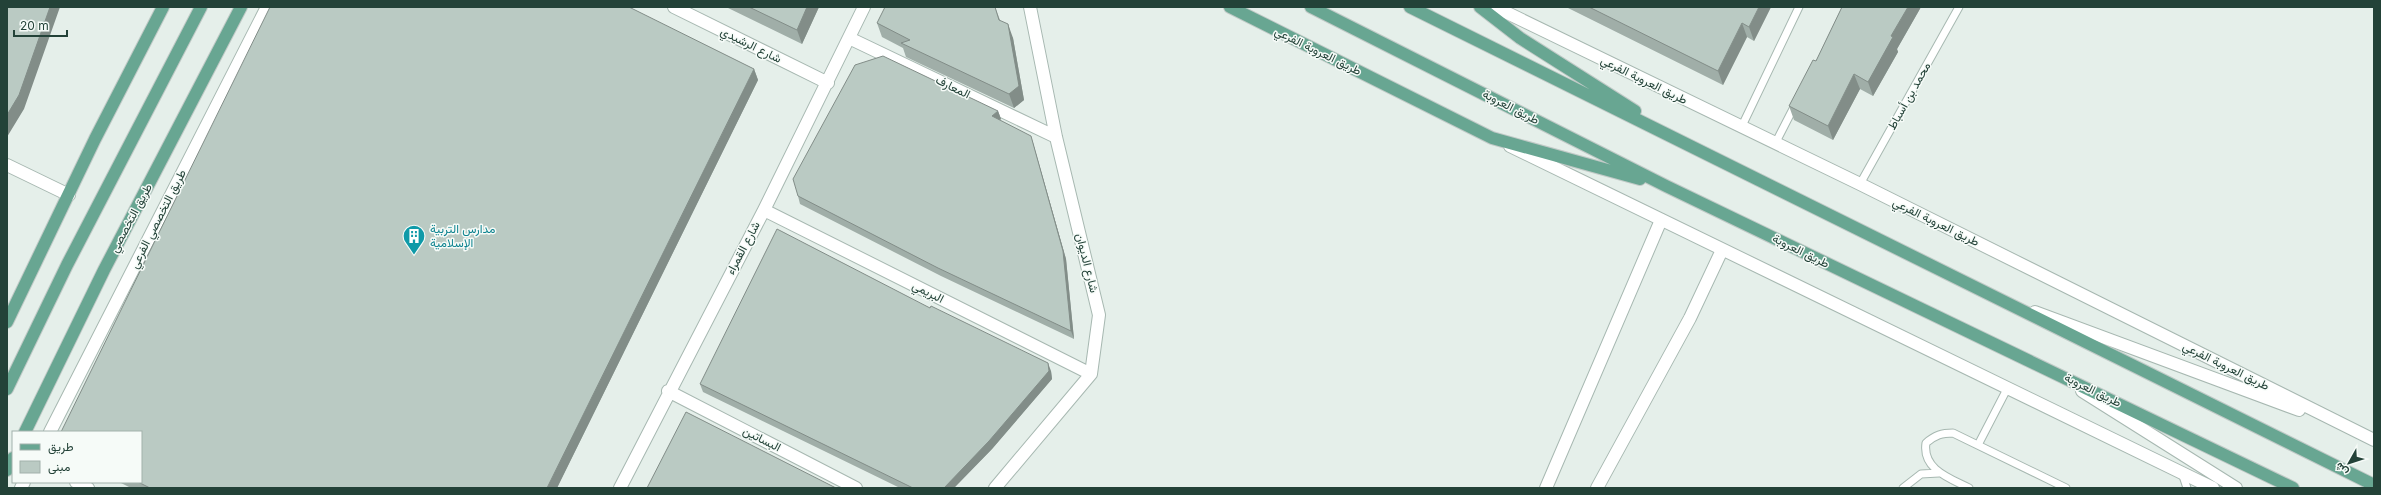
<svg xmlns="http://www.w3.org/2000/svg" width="2381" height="495" viewBox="0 0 2381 495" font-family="Inter,Vazirmatn,sans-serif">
  <rect width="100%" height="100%" fill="#e5efea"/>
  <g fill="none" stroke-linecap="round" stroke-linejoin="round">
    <g stroke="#a7b8b1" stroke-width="9">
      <path id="service" d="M 1741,128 L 1799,7
        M 1775,144 L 1796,103
        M 1860,184 L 1959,7
        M 1978,445 L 2007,389
        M 2182,473 L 2187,488
        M 1903,488 L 1921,474 L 1939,473
        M 1969,488 C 1949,478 1922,469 1926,443 C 1935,435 1942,433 1953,433 L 2066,488"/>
    </g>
    <g stroke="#a7b8b1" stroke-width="14">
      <path id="minor" d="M 674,7 L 828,83
        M 849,38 L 1056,137
        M 7,165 L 69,195
        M 764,210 L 1091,374
        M 668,391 L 856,488
        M 76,482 L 88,488
        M 620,488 L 764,210 L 864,7
        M 995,488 L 1091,374 L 1099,315 L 1056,137 L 1030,7
        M 1546,488 L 1661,220
        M 1597,488 L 1690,318 L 1722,250"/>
    </g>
    <g stroke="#a7b8b1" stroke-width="14">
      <path id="tertiary" d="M 1495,7 L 1860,184 L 2374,440
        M 1510,146 L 2213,488
        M 2035,312 L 2299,410
        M 2082,391 L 2236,488
        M 50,432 L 267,7
        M 21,488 L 24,482"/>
    </g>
    <g stroke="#c1cac7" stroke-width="14">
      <path id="primary" d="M 1230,7 L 1492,138 L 1640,179
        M 1311,7 L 1666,186 L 2293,488
        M 1410,7 L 2374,485
        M 1480,7 L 1520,38 L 1635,111
        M 7,322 L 95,139 L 163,7
        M 7,389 L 67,265 L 201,7
        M 25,432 L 104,270 L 241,7
        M 7,470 L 13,458"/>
    </g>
    <use href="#service" stroke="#fff" stroke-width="7"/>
    <use href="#minor" stroke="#fff" stroke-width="12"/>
    <use href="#tertiary" stroke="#fff" stroke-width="12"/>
    <use href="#primary" stroke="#68a692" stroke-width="12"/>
  </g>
  <path fill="#a0aea8" d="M 726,7 L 819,7 L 802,44 Z
    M 995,7 L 1000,20 L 1013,38 L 1024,100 L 1014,108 L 906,57 L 903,48 L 882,37 L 877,23 Z
    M 1566,7 L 1771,7 L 1754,41 L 1747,37 L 1723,85 Z
    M 1842,7 L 1921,7 L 1897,49 L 1898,52 L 1873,96 L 1860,89 L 1833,140 L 1794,120 L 1789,106 L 1816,61 Z
    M 754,69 L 758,80 L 557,488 L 131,488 L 119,482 L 141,482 Z
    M 998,111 L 1001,119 L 1000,120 L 1033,143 L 1066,259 L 1074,339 L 941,276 L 800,204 L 798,196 Z
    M 1051,371 L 1052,379 L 992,449 L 954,488 L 900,488 L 703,392 L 700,384 Z"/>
  <path fill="#828d88" d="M 50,7 L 60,7 L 24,109 L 7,137 L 7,115 Z
    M 807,7 L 819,7 L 802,44 L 797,30 Z
    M 1759,7 L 1771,7 L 1754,41 L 1749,27 Z
    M 1908,7 L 1921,7 L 1897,49 L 1898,52 L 1873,96 L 1868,82 L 1891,36 Z
    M 1742,23 L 1747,37 L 1723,85 L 1718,71 Z
    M 1008,24 L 1013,38 L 1024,100 L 1014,108 L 1009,94 Z
    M 754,69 L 758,80 L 557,488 L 547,488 Z
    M 1854,74 L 1860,89 L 1833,140 L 1828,126 Z
    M 998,111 L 1001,119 L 995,124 L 992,116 Z
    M 1031,136 L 1033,143 L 1066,259 L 1074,339 L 1071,331 Z
    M 1048,363 L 1051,371 L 1052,379 L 992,449 L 954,488 L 944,488 Z"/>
  <path fill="#bacac3" stroke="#828d88" d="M 7,7 L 50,7 L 19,95 L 7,115 Z
    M 270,7 L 629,7 L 754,69 L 547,488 L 150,488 L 138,482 L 141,482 L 141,432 L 61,432 Z
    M 749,7 L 807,7 L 797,30 Z
    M 885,7 L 995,7 L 999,20 L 1008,24 L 1019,86 L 1009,94 L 901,43 L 910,40 L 877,23 Z
    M 1589,7 L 1759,7 L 1749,27 L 1742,23 L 1718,71 Z
    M 1842,7 L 1908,7 L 1891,36 L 1893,37 L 1868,82 L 1854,74 L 1828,126 L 1789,106 L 1813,60 L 1816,61 Z
    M 883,56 L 998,111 L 992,116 L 1031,136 L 1063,251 L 1071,331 L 938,268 L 798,196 L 793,179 L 855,65 Z
    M 777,229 L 930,308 L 931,306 L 1048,363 L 1049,371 L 989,441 L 944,488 L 913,488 L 700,384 Z
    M 686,412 L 836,488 L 647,488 Z"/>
  <defs>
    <g id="building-pin" transform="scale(1.15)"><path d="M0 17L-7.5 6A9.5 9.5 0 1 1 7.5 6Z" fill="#0f9aa8" stroke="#f6fbf8"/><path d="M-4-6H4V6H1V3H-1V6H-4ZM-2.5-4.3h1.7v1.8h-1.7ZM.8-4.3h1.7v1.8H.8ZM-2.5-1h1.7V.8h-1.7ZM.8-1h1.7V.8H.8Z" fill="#fff"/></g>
  </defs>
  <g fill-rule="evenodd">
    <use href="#building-pin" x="414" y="236"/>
  </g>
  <g text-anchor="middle" stroke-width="3" stroke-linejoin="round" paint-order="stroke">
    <g font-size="12" fill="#234238" stroke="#f6fbf8">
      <text transform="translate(751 45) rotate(26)" y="4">شارع الرشيدي</text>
      <text transform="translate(1318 51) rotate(26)" y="4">طريق العروبة الفرعي</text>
      <text transform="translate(1644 80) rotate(26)" y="4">طريق العروبة الفرعي</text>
      <text transform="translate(953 87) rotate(26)" y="4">المعارف</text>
      <text transform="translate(1909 96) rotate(-61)" y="4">محمد بن أسباط</text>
      <text transform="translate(1511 107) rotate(27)" y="4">طريق العروبة</text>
      <text transform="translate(131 218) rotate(-62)" y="4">طريق التخصصي</text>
      <text transform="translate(158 219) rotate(-63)" y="4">طريق التخصصي الفرعي</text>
      <text transform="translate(1936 222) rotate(26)" y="4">طريق العروبة الفرعي</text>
      <text transform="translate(743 248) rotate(-62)" y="4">شارع القمراء</text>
      <text transform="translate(1801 251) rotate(26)" y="4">طريق العروبة</text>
      <text transform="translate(1087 263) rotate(76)" y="4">شارع الديوان</text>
      <text transform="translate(928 292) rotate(27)" y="4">البريمي</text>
      <text transform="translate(2226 366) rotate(26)" y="4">طريق العروبة الفرعي</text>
      <text transform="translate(2093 390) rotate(26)" y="4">طريق العروبة</text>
      <text transform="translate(762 439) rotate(27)" y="4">البساتين</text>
    </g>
    <g font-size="12" fill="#0d838f" stroke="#f6fbf8" text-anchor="start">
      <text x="430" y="233">مدارس التربية<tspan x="430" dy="14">الإسلامية</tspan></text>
    </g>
  </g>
  <rect width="2381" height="495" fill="none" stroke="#234238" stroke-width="16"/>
  <rect x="12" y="431" width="130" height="52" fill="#f6fbf8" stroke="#a2b1ab"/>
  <rect x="20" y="444" width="20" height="6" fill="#68a692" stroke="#a2b1ab"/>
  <text x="48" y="451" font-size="12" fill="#234238">طريق</text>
  <rect x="20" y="461" width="20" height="12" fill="#bacac3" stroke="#a2b1ab"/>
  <text x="48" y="471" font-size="12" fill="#234238">مبنى</text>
  <g transform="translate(2349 463) rotate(231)" stroke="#f6fbf8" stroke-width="3" paint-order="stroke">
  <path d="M0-3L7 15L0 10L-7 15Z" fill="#234238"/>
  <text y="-6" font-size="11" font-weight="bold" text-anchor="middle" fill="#234238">ش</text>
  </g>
  <path d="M14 30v6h53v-6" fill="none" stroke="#234238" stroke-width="2"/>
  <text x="20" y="30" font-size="12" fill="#234238" stroke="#f6fbf8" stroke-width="3" paint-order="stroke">20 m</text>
</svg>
